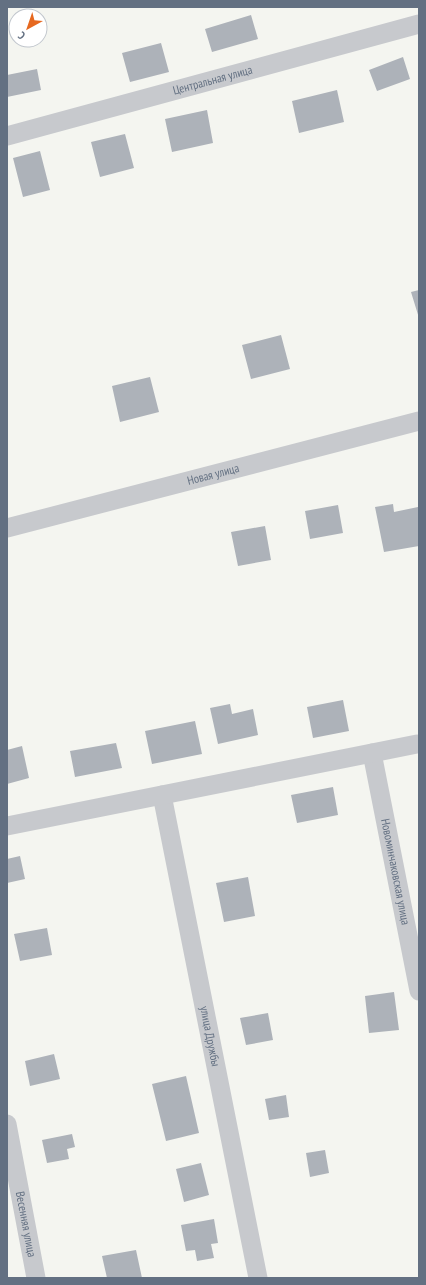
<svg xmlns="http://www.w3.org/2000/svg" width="426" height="1285" viewBox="0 0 426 1285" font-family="'PT Sans Narrow',sans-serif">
  <rect width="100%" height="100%" fill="#f4f5f0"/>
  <path fill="#adb2b9" d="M 251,15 L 258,39 L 212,52 L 205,29 Z
    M 161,43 L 169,72 L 130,82 L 122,53 Z
    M 403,57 L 410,79 L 377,91 L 369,70 Z
    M 37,69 L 41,90 L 7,97 L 7,75 Z
    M 337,90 L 344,122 L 299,133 L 292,101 Z
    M 207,110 L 213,143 L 172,152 L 165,119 Z
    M 125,134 L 134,168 L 100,177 L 91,142 Z
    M 40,151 L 50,190 L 23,197 L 13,158 Z
    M 419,290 L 419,318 L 411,292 Z
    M 281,335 L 290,369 L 251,379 L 242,345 Z
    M 150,377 L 159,412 L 120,422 L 112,386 Z
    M 393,504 L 394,512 L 418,507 L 419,515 L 419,546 L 384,552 L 375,507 Z
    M 338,505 L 343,533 L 310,539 L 305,511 Z
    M 265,526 L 271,560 L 238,566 L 231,532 Z
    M 343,700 L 349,731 L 313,738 L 307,707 Z
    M 230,704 L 232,714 L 253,709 L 258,735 L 218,744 L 210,708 Z
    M 195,721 L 202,754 L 152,764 L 145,731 Z
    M 116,743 L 122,768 L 75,777 L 70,751 Z
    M 22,746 L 29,778 L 7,784 L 7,750 Z
    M 333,787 L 338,815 L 297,823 L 291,795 Z
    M 20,856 L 25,879 L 7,883 L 7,859 Z
    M 248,877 L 255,916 L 224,922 L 216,883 Z
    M 47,928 L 52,955 L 20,961 L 14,934 Z
    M 394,992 L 399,1030 L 369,1033 L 365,996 Z
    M 268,1013 L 273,1040 L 246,1045 L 240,1018 Z
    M 54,1054 L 60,1079 L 30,1086 L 25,1061 Z
    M 186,1076 L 199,1133 L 166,1141 L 152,1084 Z
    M 286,1095 L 289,1117 L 269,1120 L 265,1099 Z
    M 72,1134 L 75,1147 L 67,1149 L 69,1159 L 47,1163 L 42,1140 Z
    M 325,1150 L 329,1173 L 310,1177 L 306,1153 Z
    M 201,1163 L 209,1195 L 184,1202 L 176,1169 Z
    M 214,1219 L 218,1243 L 211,1244 L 214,1258 L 197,1261 L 195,1250 L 186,1251 L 181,1225 Z
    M 136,1250 L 142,1278 L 107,1278 L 102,1256 Z"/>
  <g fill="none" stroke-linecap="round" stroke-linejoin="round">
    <g stroke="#c7c9cd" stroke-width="19">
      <path id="s1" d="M 7,136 L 419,24"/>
      <path id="s2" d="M 7,528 L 419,421"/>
      <path id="s3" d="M 372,753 L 419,991"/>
      <path id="s4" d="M 162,795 L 258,1278"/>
      <path d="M 7,826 L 417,744"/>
      <path id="s5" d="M 7,1124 L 36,1278"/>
    </g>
  </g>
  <g text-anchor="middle" stroke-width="4" stroke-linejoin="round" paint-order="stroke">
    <g font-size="12" fill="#637082" stroke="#fff">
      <text dy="4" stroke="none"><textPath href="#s1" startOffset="213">Центральная улица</textPath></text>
      <text dy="4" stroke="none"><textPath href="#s2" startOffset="213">Новая улица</textPath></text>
      <text dy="4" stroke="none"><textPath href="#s3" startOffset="121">Новоминчаковская улица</textPath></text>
      <text dy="4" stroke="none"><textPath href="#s4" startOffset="246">улица Дружбы</textPath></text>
      <text dy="4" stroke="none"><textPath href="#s5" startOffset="102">Весенняя улица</textPath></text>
    </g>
  </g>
  <rect width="426" height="1285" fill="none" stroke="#637082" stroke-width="16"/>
  <g transform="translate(28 28) rotate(220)"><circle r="19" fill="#ffffff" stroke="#c1c6cd"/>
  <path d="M0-3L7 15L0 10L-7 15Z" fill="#e6681f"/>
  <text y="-6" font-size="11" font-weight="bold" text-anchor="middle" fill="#637082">С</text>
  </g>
</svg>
